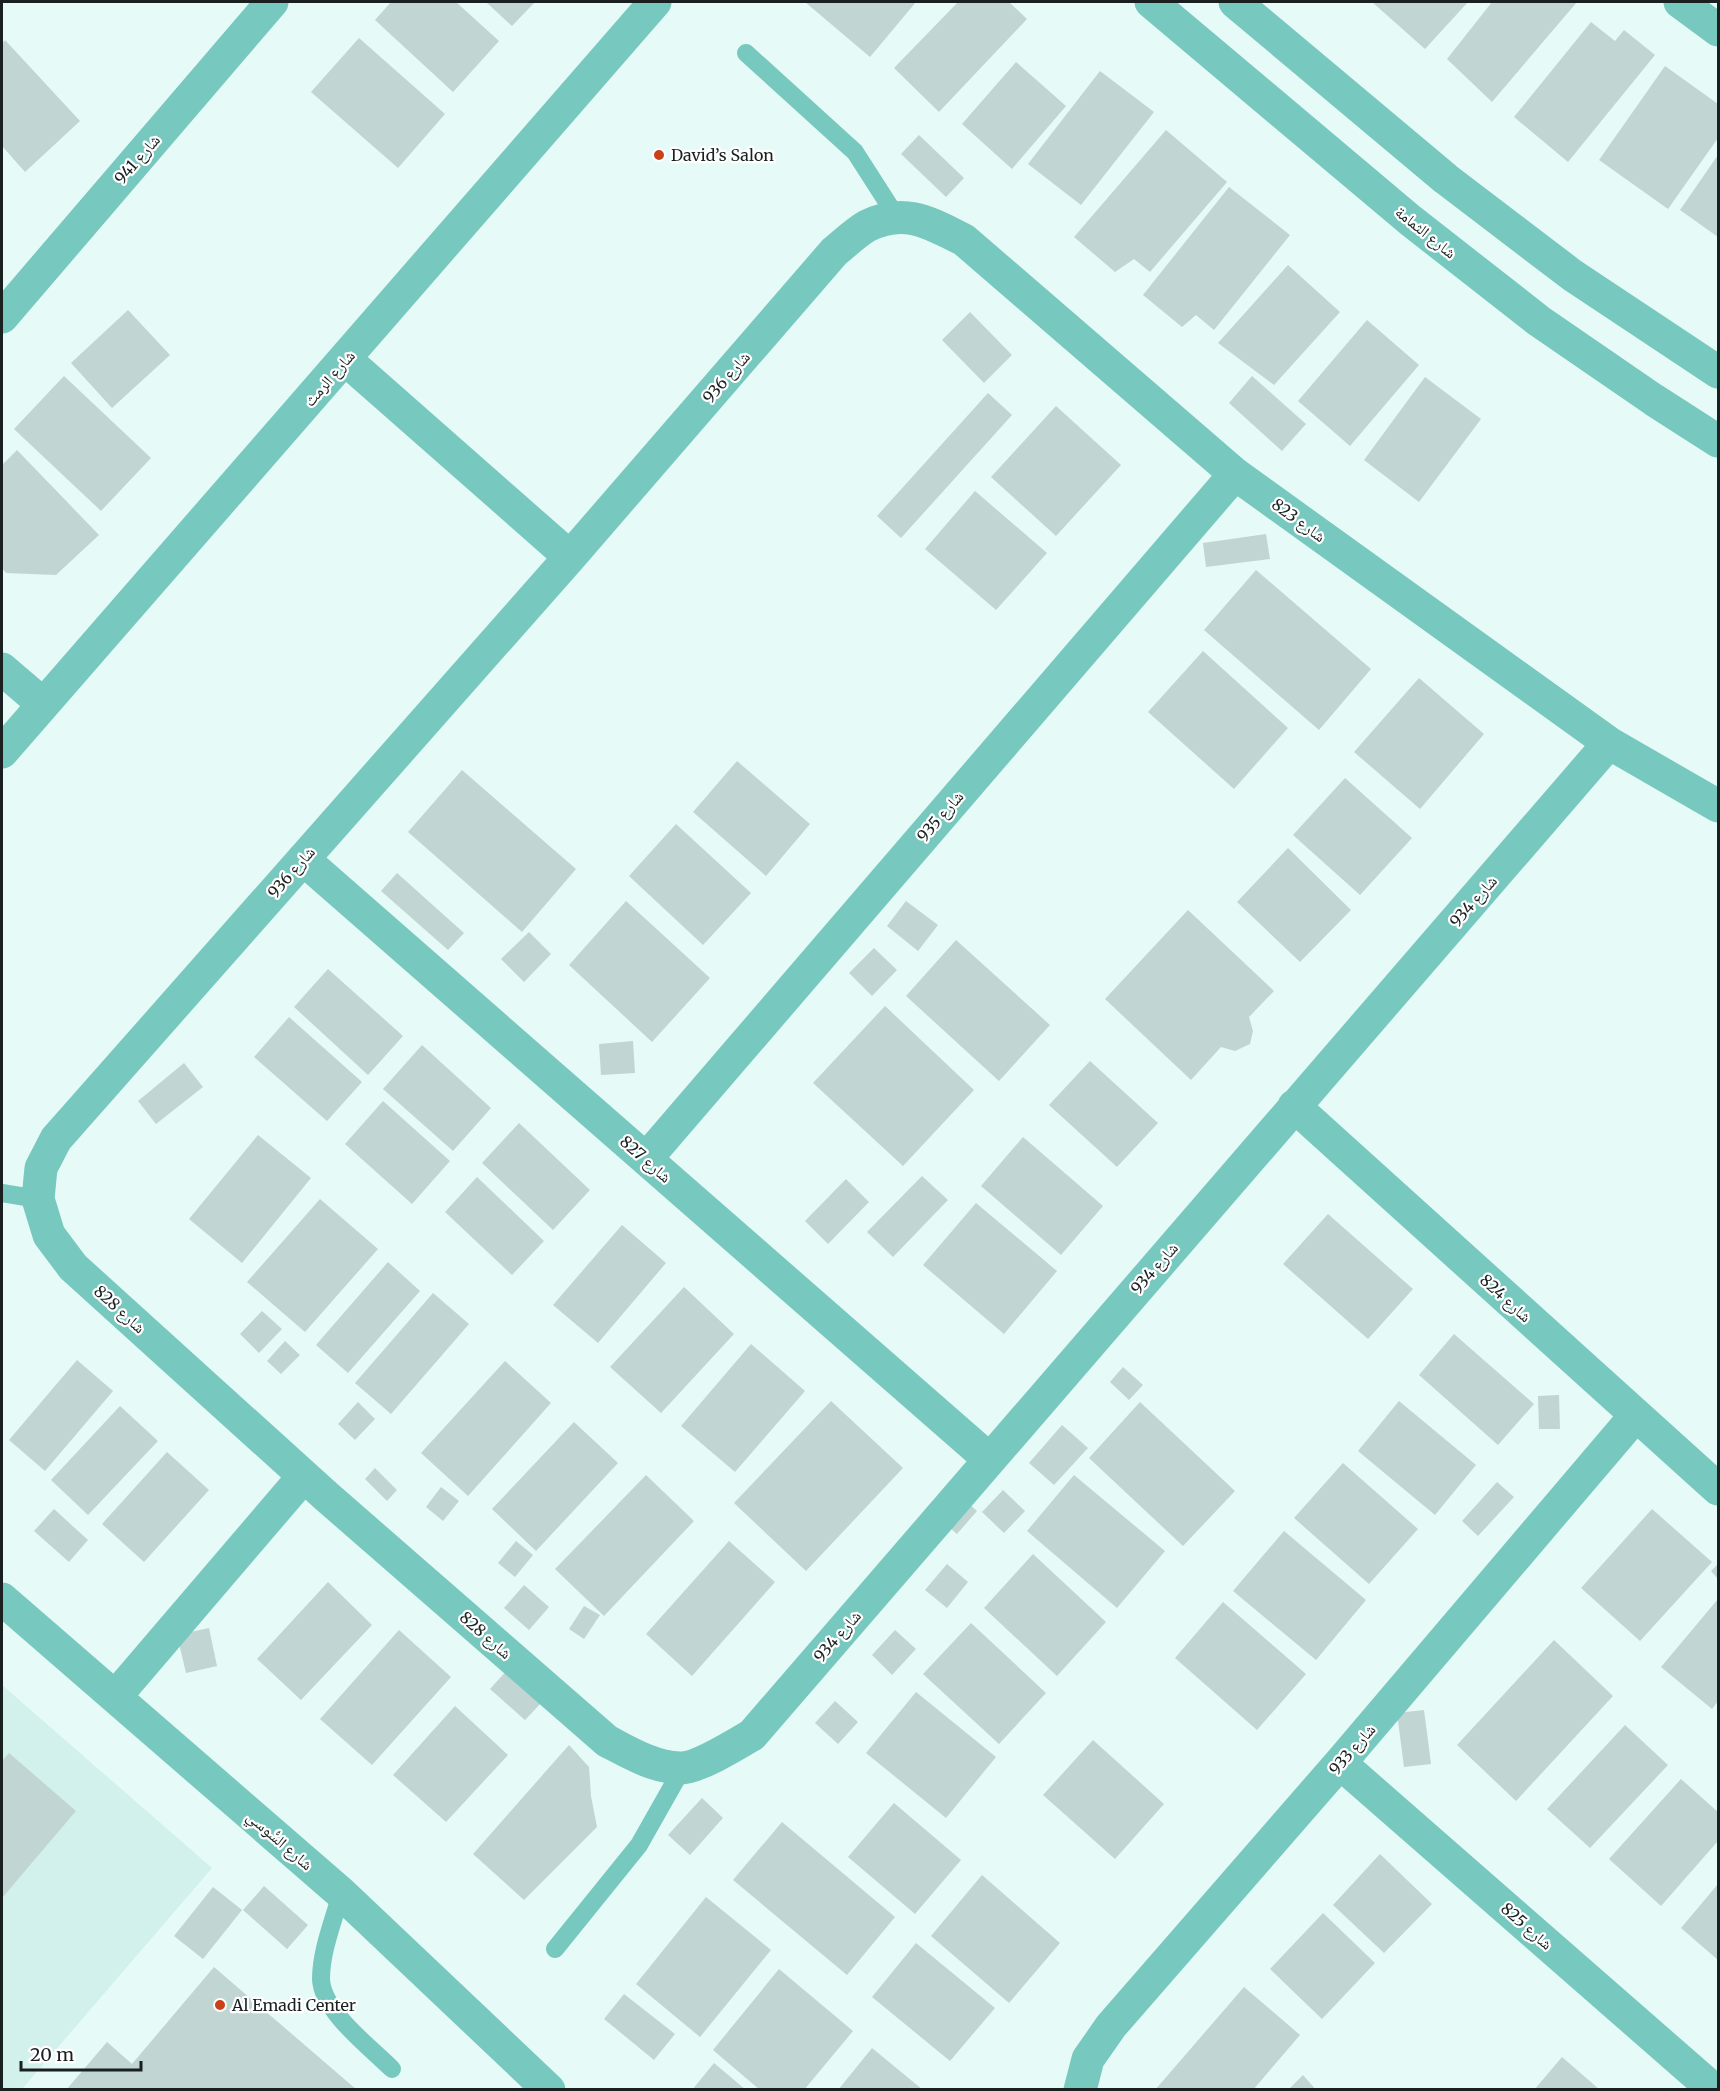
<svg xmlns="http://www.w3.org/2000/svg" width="1720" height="2091" viewBox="0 0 1720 2091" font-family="Merriweather,'Noto Naskh Arabic',serif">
  <rect width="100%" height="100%" fill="#e6faf7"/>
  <path fill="#d3f1ec" d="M 2,1685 L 212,1868 L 22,2089 L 2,2089 Z"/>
  <path fill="#c1d5d2" d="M 391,2 L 456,2 L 499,41 L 453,92 L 375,20 Z
    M 486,2 L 535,2 L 512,26 Z
    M 805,2 L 916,2 L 870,57 Z
    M 958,2 L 1009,2 L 1027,19 L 939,112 L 894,68 Z
    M 1372,2 L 1468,2 L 1425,49 Z
    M 1492,2 L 1577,2 L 1492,102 L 1447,59 Z
    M 1591,22 L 1615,41 L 1624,30 L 1655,55 L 1568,162 L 1514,117 Z
    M 359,38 L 445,114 L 398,168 L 311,92 Z
    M 5,40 L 80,121 L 25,172 L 2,146 L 2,44 Z
    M 1016,62 L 1066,106 L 1012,169 L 962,124 Z
    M 1665,66 L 1718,104 L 1718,138 L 1668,209 L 1599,160 Z
    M 1100,71 L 1154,112 L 1081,205 L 1028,164 Z
    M 1166,130 L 1227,182 L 1150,272 L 1134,259 L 1115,272 L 1074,237 Z
    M 919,135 L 964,178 L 946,197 L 901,154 Z
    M 1718,155 L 1718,237 L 1680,210 Z
    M 1229,187 L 1290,235 L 1214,330 L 1196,315 L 1182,327 L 1143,295 Z
    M 1288,265 L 1340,312 L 1274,385 L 1218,343 Z
    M 128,310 L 170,355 L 112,408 L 71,363 Z
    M 970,312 L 1012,355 L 984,383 L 942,340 Z
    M 1367,320 L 1419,365 L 1350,446 L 1298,401 Z
    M 64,376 L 151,458 L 101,511 L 14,429 Z
    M 1252,376 L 1306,424 L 1282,451 L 1229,403 Z
    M 1425,377 L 1481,419 L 1419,502 L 1364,460 Z
    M 988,393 L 1012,415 L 901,538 L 877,516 Z
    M 1056,406 L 1121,465 L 1056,536 L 991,477 Z
    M 17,450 L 99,535 L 56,575 L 6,573 L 2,568 L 2,465 Z
    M 975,491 L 1047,553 L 996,610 L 925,549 Z
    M 1266,534 L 1270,559 L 1206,567 L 1203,543 Z
    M 1256,570 L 1371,669 L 1319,730 L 1204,630 Z
    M 1203,651 L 1288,728 L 1234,789 L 1148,712 Z
    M 1419,678 L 1484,734 L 1420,809 L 1354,752 Z
    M 737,761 L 810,824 L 766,876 L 693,812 Z
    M 462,770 L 576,869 L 522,932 L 408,832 Z
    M 1345,778 L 1412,838 L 1360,895 L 1293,835 Z
    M 676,824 L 751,893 L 703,945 L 629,876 Z
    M 1288,848 L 1351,910 L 1300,962 L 1237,902 Z
    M 397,873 L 464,933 L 448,950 L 381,891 Z
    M 626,901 L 710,978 L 652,1042 L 569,965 Z
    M 906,901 L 938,925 L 918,951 L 887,926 Z
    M 1188,910 L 1274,991 L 1249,1017 L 1253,1031 L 1250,1044 L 1235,1051 L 1221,1047 L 1191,1080 L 1105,999 Z
    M 529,932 L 551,954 L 524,982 L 501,959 Z
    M 956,940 L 1050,1025 L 999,1081 L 906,996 Z
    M 874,948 L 897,970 L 872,996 L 849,973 Z
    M 328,969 L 403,1036 L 368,1075 L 294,1007 Z
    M 885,1006 L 974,1090 L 903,1166 L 813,1083 Z
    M 289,1017 L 362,1082 L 327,1121 L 254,1057 Z
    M 633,1041 L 635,1073 L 601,1075 L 599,1044 Z
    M 422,1045 L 491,1108 L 453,1151 L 383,1089 Z
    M 1090,1061 L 1158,1123 L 1117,1167 L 1049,1105 Z
    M 184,1063 L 203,1087 L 156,1124 L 138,1101 Z
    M 383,1101 L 450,1161 L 412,1204 L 345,1144 Z
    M 519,1123 L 590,1190 L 553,1230 L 482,1163 Z
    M 258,1135 L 311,1178 L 242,1263 L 189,1219 Z
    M 1023,1137 L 1103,1206 L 1061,1255 L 981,1186 Z
    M 922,1176 L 948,1200 L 893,1257 L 867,1232 Z
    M 477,1177 L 544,1241 L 512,1275 L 445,1212 Z
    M 846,1179 L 869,1202 L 828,1244 L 805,1221 Z
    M 320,1199 L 378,1249 L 305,1332 L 247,1282 Z
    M 976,1203 L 1057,1271 L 1004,1334 L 923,1265 Z
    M 1328,1214 L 1413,1289 L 1368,1339 L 1283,1264 Z
    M 622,1225 L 666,1263 L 598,1343 L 553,1305 Z
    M 388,1262 L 420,1291 L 348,1373 L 316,1345 Z
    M 684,1287 L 734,1334 L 661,1413 L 610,1367 Z
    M 433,1293 L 469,1324 L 391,1414 L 355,1383 Z
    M 262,1311 L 282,1329 L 259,1353 L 240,1334 Z
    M 1454,1334 L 1534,1404 L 1498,1445 L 1419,1375 Z
    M 285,1341 L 300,1355 L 281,1374 L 267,1361 Z
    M 751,1344 L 805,1391 L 735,1472 L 681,1426 Z
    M 77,1360 L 113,1391 L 45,1471 L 9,1440 Z
    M 505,1361 L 551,1403 L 468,1496 L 421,1453 Z
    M 1123,1367 L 1143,1385 L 1129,1400 L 1110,1382 Z
    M 1559,1395 L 1560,1429 L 1539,1429 L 1538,1396 Z
    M 831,1401 L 903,1468 L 806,1571 L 734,1503 Z
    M 1399,1401 L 1476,1465 L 1435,1515 L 1358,1451 Z
    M 358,1402 L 375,1419 L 355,1440 L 338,1424 Z
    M 1140,1402 L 1235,1491 L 1183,1546 L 1089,1458 Z
    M 120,1406 L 158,1441 L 88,1515 L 51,1480 Z
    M 574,1422 L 618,1463 L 536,1551 L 492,1509 Z
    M 1062,1425 L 1088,1448 L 1054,1485 L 1029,1463 Z
    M 167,1452 L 209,1490 L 144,1562 L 102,1524 Z
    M 1343,1463 L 1418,1529 L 1369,1584 L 1294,1518 Z
    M 375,1468 L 397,1490 L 387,1501 L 365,1479 Z
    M 646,1475 L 694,1521 L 604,1616 L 555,1569 Z
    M 1074,1475 L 1165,1551 L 1117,1608 L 1027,1531 Z
    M 1497,1482 L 1514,1497 L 1478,1536 L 1462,1521 Z
    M 441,1487 L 459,1501 L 443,1521 L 426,1507 Z
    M 1003,1490 L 1025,1511 L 1004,1533 L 982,1512 Z
    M 965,1500 L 977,1511 L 957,1534 L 944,1523 Z
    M 54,1509 L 88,1540 L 69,1562 L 34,1531 Z
    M 1652,1509 L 1712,1562 L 1640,1641 L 1581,1588 Z
    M 1284,1531 L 1366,1600 L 1316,1660 L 1233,1591 Z
    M 516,1541 L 533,1555 L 515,1577 L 498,1563 Z
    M 729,1541 L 775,1582 L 692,1676 L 646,1634 Z
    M 1033,1554 L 1106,1622 L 1057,1676 L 984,1608 Z
    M 947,1564 L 968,1582 L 947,1608 L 925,1590 Z
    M 1718,1564 L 1718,1579 L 1711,1571 Z
    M 328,1582 L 372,1625 L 301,1700 L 257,1659 Z
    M 524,1585 L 549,1607 L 529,1630 L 504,1608 Z
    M 1718,1599 L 1718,1701 L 1712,1709 L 1661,1667 Z
    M 1223,1602 L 1306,1674 L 1257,1730 L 1175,1658 Z
    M 584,1606 L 600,1615 L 584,1639 L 569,1629 Z
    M 971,1623 L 1046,1693 L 999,1744 L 923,1674 Z
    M 209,1628 L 217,1666 L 186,1673 L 177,1635 Z
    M 399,1630 L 451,1677 L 372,1765 L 320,1719 Z
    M 895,1630 L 916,1649 L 892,1675 L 872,1655 Z
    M 1554,1640 L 1613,1696 L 1516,1801 L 1457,1745 Z
    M 509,1668 L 544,1700 L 525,1720 L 490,1689 Z
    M 916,1692 L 996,1757 L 946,1818 L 866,1753 Z
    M 835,1701 L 858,1722 L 838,1744 L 815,1723 Z
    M 455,1706 L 508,1755 L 446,1822 L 393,1775 Z
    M 1424,1710 L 1431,1764 L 1404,1767 L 1397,1713 Z
    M 1625,1725 L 1668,1765 L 1590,1848 L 1547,1809 Z
    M 1093,1740 L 1164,1804 L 1115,1859 L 1043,1795 Z
    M 569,1745 L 589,1767 L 591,1796 L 597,1827 L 524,1900 L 473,1854 Z
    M 9,1753 L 76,1811 L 2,1898 L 2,1761 Z
    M 1681,1779 L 1718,1812 L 1718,1841 L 1661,1906 L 1609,1859 Z
    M 702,1798 L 723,1818 L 690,1855 L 668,1835 Z
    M 894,1803 L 961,1860 L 915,1914 L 848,1857 Z
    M 782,1822 L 895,1917 L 847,1975 L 733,1880 Z
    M 1380,1854 L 1432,1904 L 1384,1953 L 1333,1905 Z
    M 982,1875 L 1060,1943 L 1009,2003 L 931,1936 Z
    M 1718,1884 L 1718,1960 L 1681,1928 Z
    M 264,1886 L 308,1925 L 287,1949 L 243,1910 Z
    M 213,1887 L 242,1910 L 203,1959 L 174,1936 Z
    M 706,1897 L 771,1950 L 700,2037 L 636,1984 Z
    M 1323,1913 L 1375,1963 L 1322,2019 L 1270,1969 Z
    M 916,1943 L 995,2008 L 950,2061 L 872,1997 Z
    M 214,1967 L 357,2090 L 66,2090 L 107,2042 L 132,2064 Z
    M 779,1969 L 853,2031 L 804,2090 L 760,2090 L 713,2050 Z
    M 1244,1987 L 1300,2035 L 1253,2090 L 1155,2090 Z
    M 624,1994 L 675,2034 L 654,2060 L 604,2019 Z
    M 872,2048 L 923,2090 L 838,2090 Z
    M 1562,2057 L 1600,2090 L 1534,2090 Z
    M 714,2063 L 746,2090 L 692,2090 Z
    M 1303,2075 L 1316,2090 L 1288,2090 Z"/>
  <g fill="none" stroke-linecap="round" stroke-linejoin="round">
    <path stroke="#77c8be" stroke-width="18" d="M 746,53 L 855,152 L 896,216
      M 2,1193 L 38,1199
      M 341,1893 C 334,1920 321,1950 321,1979 C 322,2011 370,2047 392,2069
      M 555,1949 L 639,1845 L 682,1769"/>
    <path stroke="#77c8be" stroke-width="33" d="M 1680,2 L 1718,30
      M 2,317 L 272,2
      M 345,359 L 570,557
      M 2,669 L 43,704
      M 1609,743 L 752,1735 C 737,1744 696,1769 680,1768 C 653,1767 630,1753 607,1741 L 326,1496 L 73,1267 L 49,1235 L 38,1199 L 41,1168 L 56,1139 L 570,557 L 834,252 C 844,244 855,233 867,226 C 905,207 930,223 964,240 L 1235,474 L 1609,743 L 1718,806
      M 2,752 L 655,2
      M 303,859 L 989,1459
      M 1294,1106 L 1718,1489
      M 646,1159 L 1235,474
      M 2,1599 L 341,1893 L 549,2090
      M 115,1697 L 304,1476
      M 1340,1763 L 1714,2090
      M 1080,2090 L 1088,2059 L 1111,2026 L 1340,1763 L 1636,1415"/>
    <path stroke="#77c8be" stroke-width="33" d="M 1151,2 L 1410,220 L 1539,321 L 1654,400 L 1718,441
      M 1235,2 L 1446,179 L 1572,275 L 1718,372"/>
  </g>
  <g fill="#c94019" stroke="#fff" stroke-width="2">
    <circle cx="659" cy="155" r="6"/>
    <circle cx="220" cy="2005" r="6"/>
  </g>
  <g text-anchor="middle" stroke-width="4.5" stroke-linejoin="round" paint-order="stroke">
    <g font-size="16" fill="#19201f" stroke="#fff" text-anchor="start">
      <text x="671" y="161">David’s Salon</text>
      <text x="232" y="2011">Al Emadi Center</text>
    </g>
    <g font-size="16" fill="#19201f" stroke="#fff">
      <text transform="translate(137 159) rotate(-49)" y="6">شارع 941</text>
      <text transform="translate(1426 232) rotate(39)" y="6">شارع الثمامة</text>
      <text transform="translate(726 377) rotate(-49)" y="6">شارع 936</text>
      <text transform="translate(329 378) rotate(-49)" y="6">شارع الرمث</text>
      <text transform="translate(1299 520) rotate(36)" y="6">شارع 823</text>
      <text transform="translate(940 816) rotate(-49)" y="6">شارع 935</text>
      <text transform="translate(291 872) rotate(-49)" y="6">شارع 936</text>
      <text transform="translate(1473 901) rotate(-49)" y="6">شارع 934</text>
      <text transform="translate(646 1159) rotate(41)" y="6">شارع 827</text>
      <text transform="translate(1154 1268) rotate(-49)" y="6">شارع 934</text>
      <text transform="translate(1506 1298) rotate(42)" y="6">شارع 824</text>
      <text transform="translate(120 1309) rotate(42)" y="6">شارع 828</text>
      <text transform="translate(486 1635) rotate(41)" y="6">شارع 828</text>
      <text transform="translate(837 1636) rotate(-49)" y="6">شارع 934</text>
      <text transform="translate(1352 1749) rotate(-49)" y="6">شارع 933</text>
      <text transform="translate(280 1840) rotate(41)" y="6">شارع السُّوسي</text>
      <text transform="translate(1527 1926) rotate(41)" y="6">شارع 825</text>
    </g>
  </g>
  <rect width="1720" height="2091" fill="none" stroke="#19201f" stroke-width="6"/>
  <path d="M21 2061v9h120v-9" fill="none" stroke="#19201f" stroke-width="3"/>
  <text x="30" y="2061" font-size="18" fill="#19201f" stroke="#ffffff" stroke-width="4.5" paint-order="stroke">20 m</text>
</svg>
